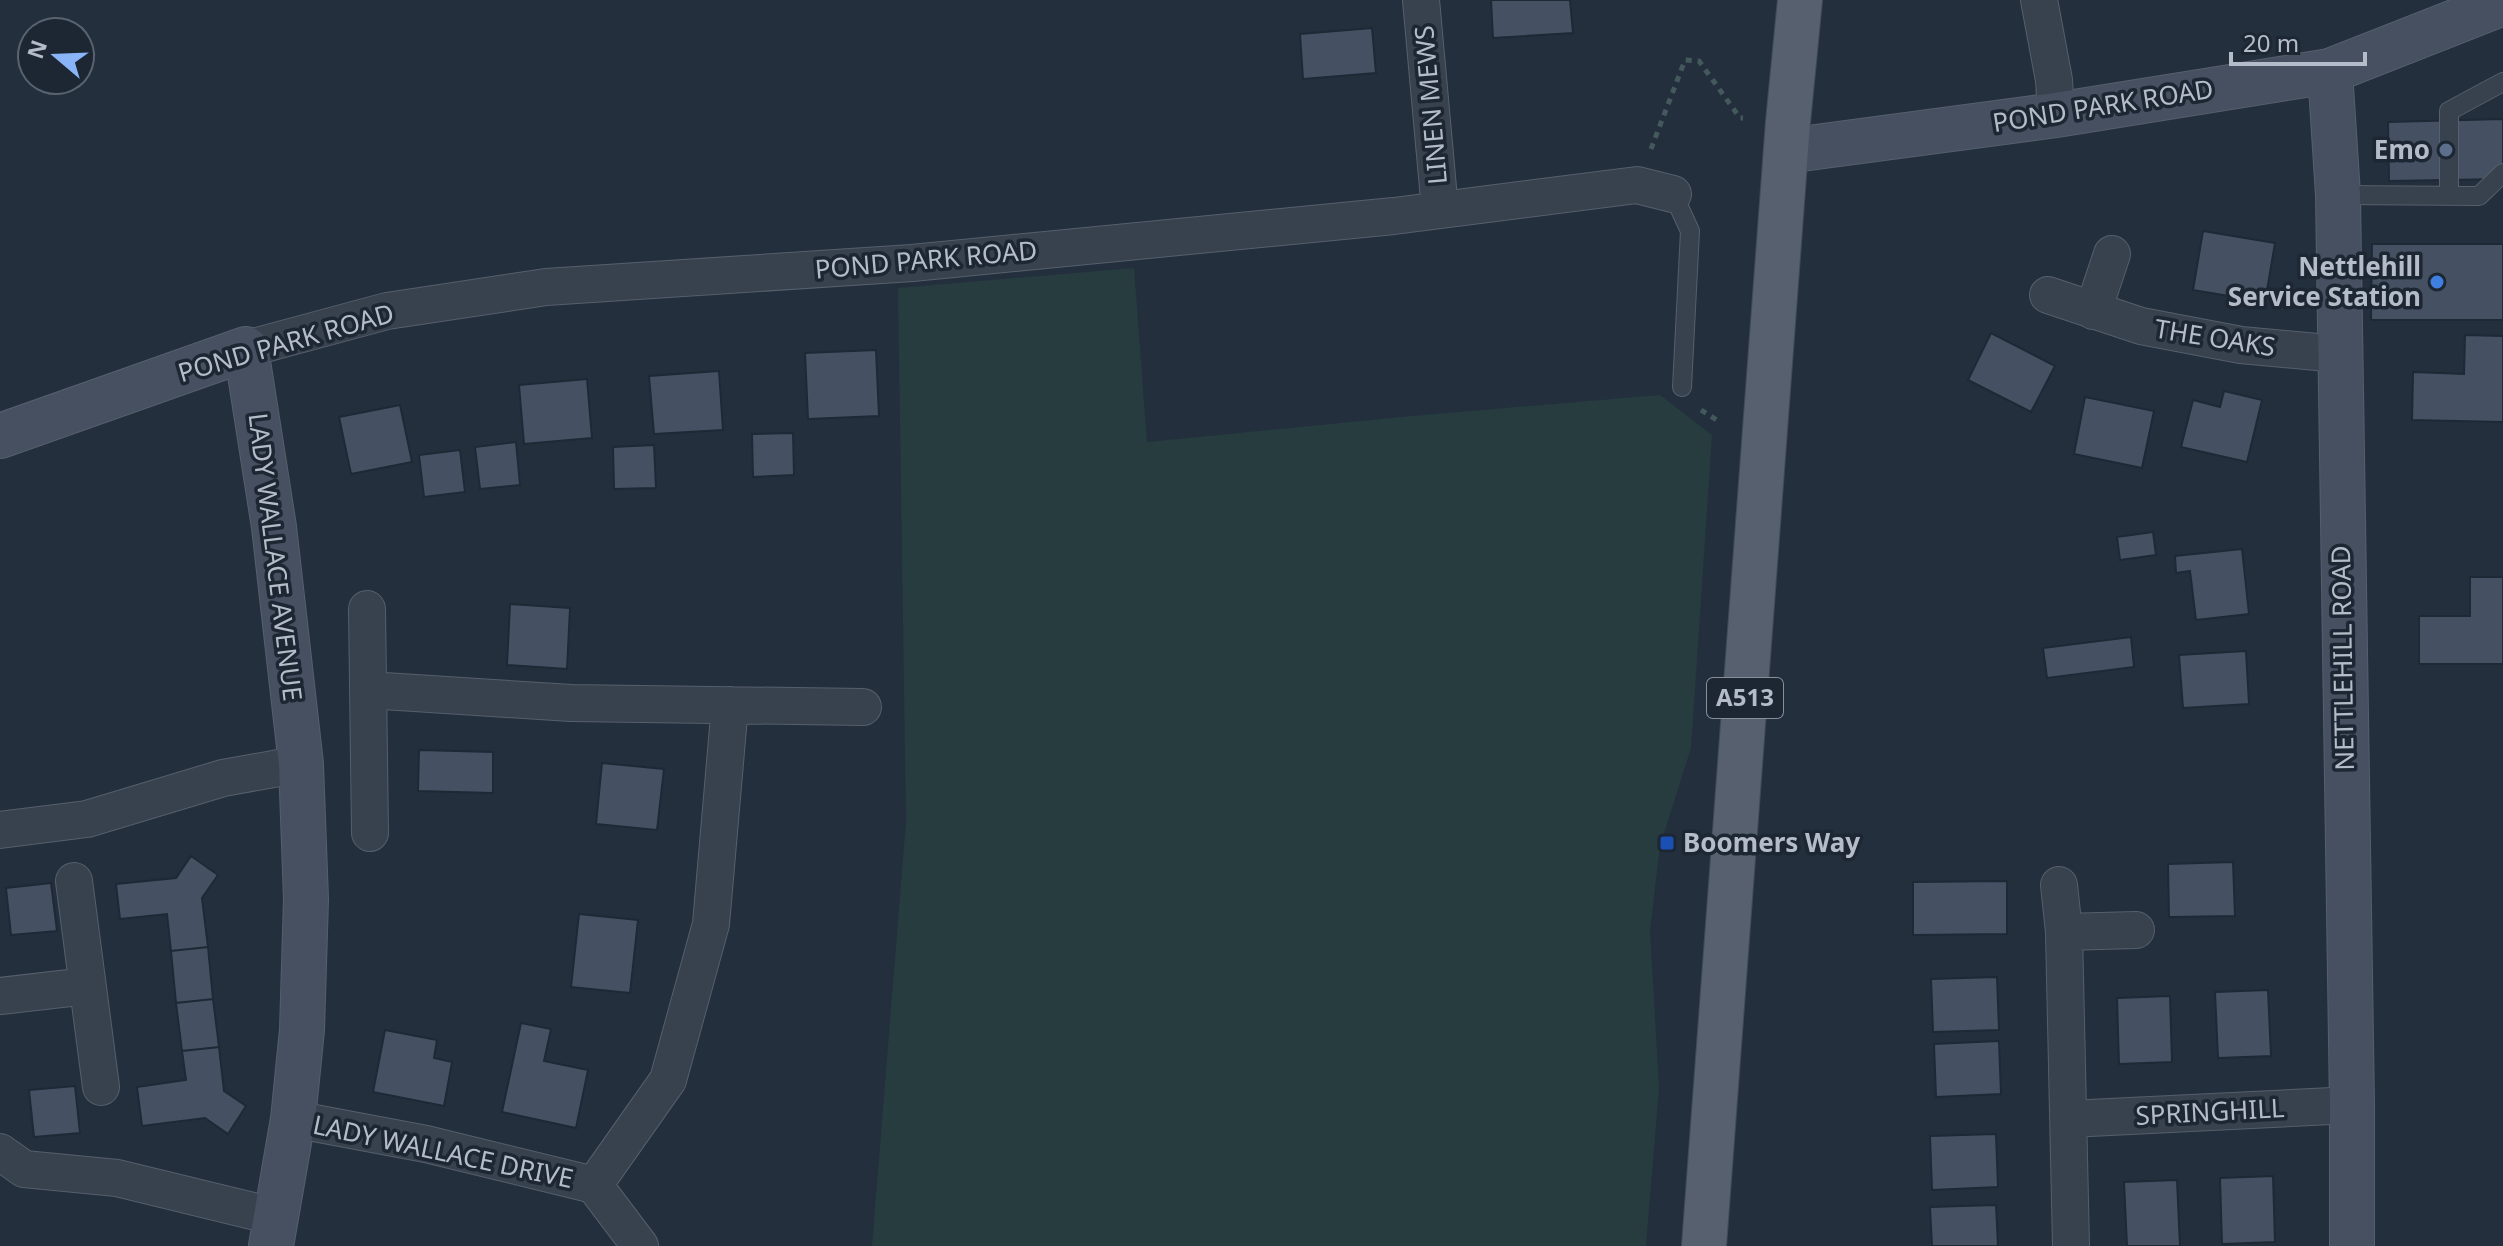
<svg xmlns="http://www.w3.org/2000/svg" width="2503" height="1246" viewBox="0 0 2503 1246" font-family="'Noto Sans',sans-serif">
  <rect width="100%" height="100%" fill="#242f3e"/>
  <path fill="#263c3f" d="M 1134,268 L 1147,442 L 1412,416 L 1660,395 L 1712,435 L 1691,748 L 1660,846 L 1650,931 L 1659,1087 L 1646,1246 L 872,1246 L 906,821 L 898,288 Z"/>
  <path fill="#455162" stroke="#1f2835" stroke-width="2" d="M 1491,0 L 1570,0 L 1573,33 L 1493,38 Z
    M 1372,28 L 1376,73 L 1303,79 L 1300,34 Z
    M 2503,119 L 2503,179 L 2389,181 L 2388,122 Z
    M 2203,231 L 2275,243 L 2265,302 L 2193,290 Z
    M 2372,244 L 2503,244 L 2503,320 L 2371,320 Z
    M 1991,333 L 2055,366 L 2031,412 L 1968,380 Z
    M 2465,335 L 2503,336 L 2503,422 L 2412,420 L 2413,372 L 2464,374 Z
    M 876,350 L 879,416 L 808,419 L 805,353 Z
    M 719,371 L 723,430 L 654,434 L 649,376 Z
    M 587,379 L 592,438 L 524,444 L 519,385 Z
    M 2224,391 L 2262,400 L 2247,462 L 2181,447 L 2193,400 L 2220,407 Z
    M 2085,397 L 2154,411 L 2142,468 L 2074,454 Z
    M 400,405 L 412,462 L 351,474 L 339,417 Z
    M 793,433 L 794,475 L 753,477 L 752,434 Z
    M 516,442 L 520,485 L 480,489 L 475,447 Z
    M 654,445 L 656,488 L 614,489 L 613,447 Z
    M 460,450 L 465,492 L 424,497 L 419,455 Z
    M 2153,532 L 2156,555 L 2120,560 L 2117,537 Z
    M 2242,549 L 2249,614 L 2196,620 L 2190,571 L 2176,573 L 2175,556 Z
    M 2470,577 L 2503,577 L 2503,664 L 2419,664 L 2419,616 L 2470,616 Z
    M 510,604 L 570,608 L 567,669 L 507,665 Z
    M 2131,637 L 2134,667 L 2047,678 L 2043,648 Z
    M 2246,651 L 2249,704 L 2183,708 L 2179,655 Z
    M 419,750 L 493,752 L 493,793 L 418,791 Z
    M 602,763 L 664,769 L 657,830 L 596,824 Z
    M 191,856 L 218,875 L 202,898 L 208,947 L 171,951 L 167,914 L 120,919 L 116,884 L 176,878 Z
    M 2233,862 L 2235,916 L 2169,917 L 2168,864 Z
    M 2007,881 L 2007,934 L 1913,935 L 1913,882 Z
    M 51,883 L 57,931 L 11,935 L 6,888 Z
    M 579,914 L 638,920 L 630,993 L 571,987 Z
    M 208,947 L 213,999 L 176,1003 L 171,951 Z
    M 1997,977 L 1999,1030 L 1933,1032 L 1931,979 Z
    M 2268,990 L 2271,1056 L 2218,1058 L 2215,992 Z
    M 2170,996 L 2172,1062 L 2119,1064 L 2117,998 Z
    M 213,999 L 219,1047 L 182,1051 L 176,1003 Z
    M 521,1023 L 551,1029 L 544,1061 L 588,1070 L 576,1128 L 502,1112 Z
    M 385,1030 L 437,1040 L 434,1058 L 452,1062 L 444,1106 L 373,1092 Z
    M 1999,1041 L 2001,1094 L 1936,1097 L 1934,1044 Z
    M 219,1047 L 224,1091 L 246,1106 L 228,1134 L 205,1118 L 142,1126 L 137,1087 L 186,1080 L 182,1051 Z
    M 75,1086 L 80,1133 L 34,1137 L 29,1090 Z
    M 1996,1134 L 1998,1187 L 1932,1190 L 1930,1136 Z
    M 2273,1176 L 2275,1242 L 2222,1244 L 2220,1178 Z
    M 2177,1180 L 2180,1246 L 2127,1246 L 2124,1182 Z
    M 1996,1205 L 1998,1246 L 1932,1246 L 1930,1207 Z"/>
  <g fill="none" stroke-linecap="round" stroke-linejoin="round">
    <g stroke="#565f6c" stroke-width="20">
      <path id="lane" d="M 1673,194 L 1690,231 L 1682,387
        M 2338,195 L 2479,196 L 2503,173
        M 2449,196 L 2449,111 L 2503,82"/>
    </g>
    <g stroke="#565f6c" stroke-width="38">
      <path id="street" d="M 1421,0 L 1440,210
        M 2039,0 L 2054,80 L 2056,115
        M 2048,295 L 2141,326 L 2241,345 L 2339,354
        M 2093,311 L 2112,254
        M 246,349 L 387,311 L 546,287 L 912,263 L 1394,216 L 1637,185 L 1673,194
        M 367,609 L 370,833
        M 368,690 L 571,703 L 863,707
        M 0,830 L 87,819 L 223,778 L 301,764
        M 74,881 L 101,1087
        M 2059,885 L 2064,932 L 2071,1246
        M 2064,932 L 2136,930
        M 0,996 L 87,986
        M 293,1119 L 426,1144 L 594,1185 L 640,1246
        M 2069,1119 L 2352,1105
        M 0,1152 L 24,1169 L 117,1178 L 277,1217
        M 594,1185 L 668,1080 L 711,924 L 730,705"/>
    </g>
    <g stroke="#565f6c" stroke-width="46">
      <path id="secondary" d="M 2330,71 L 2338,195 L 2352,1105 L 2352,1246
        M 1786,151 L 2056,115 L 2330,71 L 2503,3
        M 0,436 L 246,349 L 274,527 L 301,764 L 306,899 L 302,1030 L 293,1119 L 271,1246"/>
    </g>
    <g stroke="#414a57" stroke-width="46">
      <path id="primary" d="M 1704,1246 L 1788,122 L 1800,0"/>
    </g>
    <path stroke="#44595c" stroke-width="5" stroke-dasharray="6 6" stroke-linecap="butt" d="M 1651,149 L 1685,60 L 1699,61 L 1740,118 L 1743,118
      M 1701,410 L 1720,422"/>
    <use href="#lane" stroke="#38414e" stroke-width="18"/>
    <use href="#street" stroke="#38414e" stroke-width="36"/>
    <use href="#secondary" stroke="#465061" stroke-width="44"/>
    <use href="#primary" stroke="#56606e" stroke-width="44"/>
  </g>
  <circle fill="#5c6f8a" stroke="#1d2633" stroke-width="3" cx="2446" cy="150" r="8"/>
  <circle fill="#3f7fe0" stroke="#1d2633" stroke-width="3" cx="2437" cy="282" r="8"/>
  <rect fill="#1a4fb4" stroke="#1d2633" stroke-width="3" x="1659" y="835" width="16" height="16" rx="4"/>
  <g text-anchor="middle" stroke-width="7" stroke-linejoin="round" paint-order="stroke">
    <rect fill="#1d2633" stroke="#878f9c" stroke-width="2" x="1707" y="678" width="76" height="40" rx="6"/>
    <g font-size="24" font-weight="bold" fill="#b4bcc9">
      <text x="1745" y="706">A513</text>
    </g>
    <g font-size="26" fill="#b4bcc9" stroke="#1d2633">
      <text transform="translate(1431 105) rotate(-95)" y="9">LINEN MEWS</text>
      <text transform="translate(2103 106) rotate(-9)" y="9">POND PARK ROAD</text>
      <text transform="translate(926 260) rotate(-5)" y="9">POND PARK ROAD</text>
      <text transform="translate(2215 338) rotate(9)" y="9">THE OAKS</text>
      <text transform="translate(286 343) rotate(-16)" y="9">POND PARK ROAD</text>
      <text transform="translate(275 557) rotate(83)" y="9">LADY WALLACE AVENUE</text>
      <text transform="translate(2343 658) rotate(-91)" y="9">NETTLEHILL ROAD</text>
      <text transform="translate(2210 1112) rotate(-3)" y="9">SPRINGHILL</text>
      <text transform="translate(443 1152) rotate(12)" y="9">LADY WALLACE DRIVE</text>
    </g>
    <g font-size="26" font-weight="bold" fill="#b4bcc9" stroke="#1d2633" text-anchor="end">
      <text x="2430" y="159">Emo</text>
      <text x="2421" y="276">Nettlehill<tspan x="2421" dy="30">Service Station</tspan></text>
      <text x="1683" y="852" text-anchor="start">Boomers Way</text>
    </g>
  </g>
  <g transform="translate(56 56) rotate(289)"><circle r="38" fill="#1d2633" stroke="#59626f" stroke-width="2"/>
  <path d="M0-6L14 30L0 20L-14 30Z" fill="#8ab4f8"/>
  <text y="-12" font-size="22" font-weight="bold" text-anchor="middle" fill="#b4bcc9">N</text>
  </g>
  <path d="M2231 52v12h134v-12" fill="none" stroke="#b4bcc9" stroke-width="4"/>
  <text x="2243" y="52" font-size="24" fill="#b4bcc9" stroke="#1d2633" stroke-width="6" paint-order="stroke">20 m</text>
</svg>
